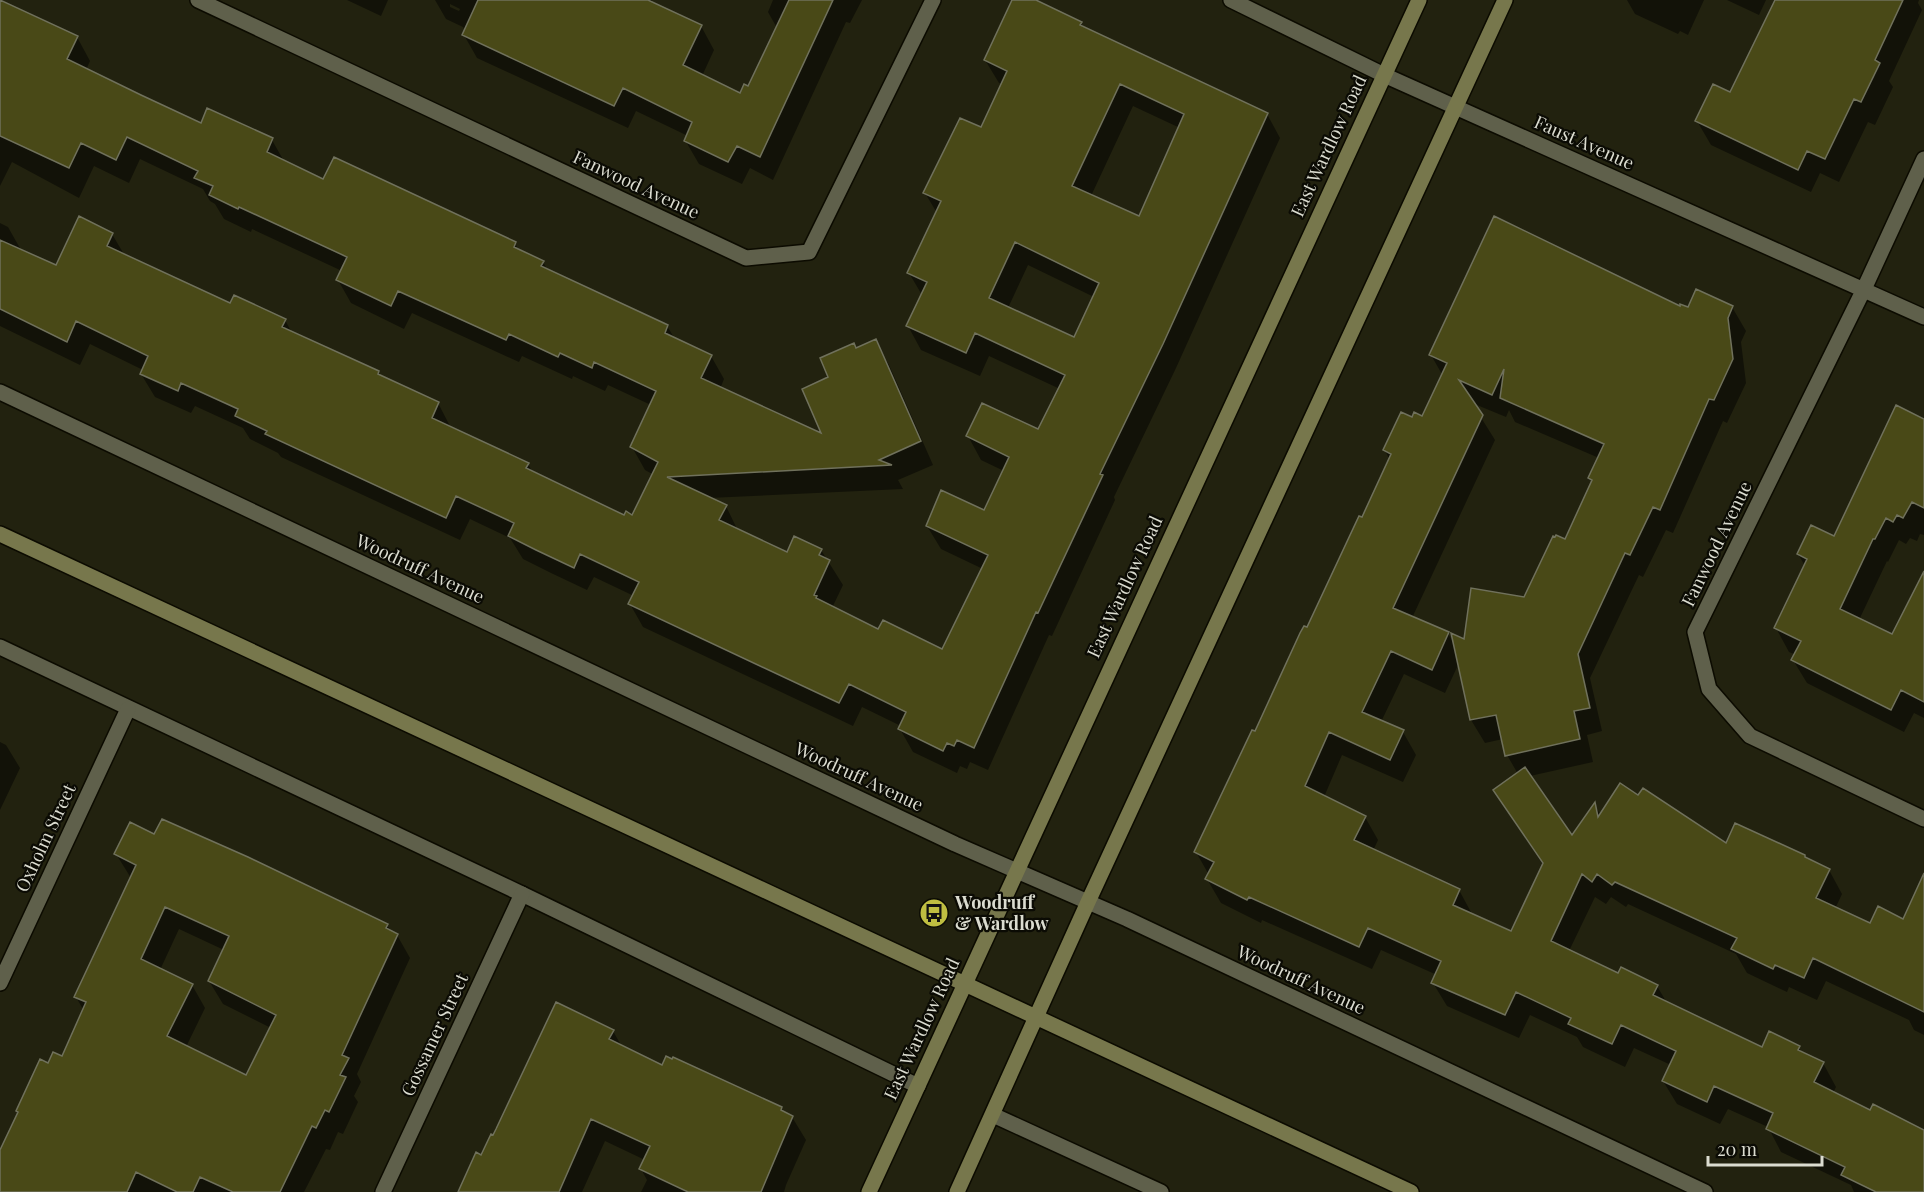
<svg xmlns="http://www.w3.org/2000/svg" width="1924" height="1192" viewBox="0 0 1924 1192" font-family="'Playfair Display',serif">
  <rect width="100%" height="100%" fill="#22220f"/>
  <path fill="#0007" fill-rule="evenodd" d="M 347,0 L 388,0 L 381,16 Z
    M 435,0 L 652,0 L 651,3 L 701,26 L 714,50 L 702,76 L 741,95 L 748,88 L 777,28 L 768,12 L 773,0 L 862,0 L 850,23 L 846,22 L 773,180 L 750,168 L 742,184 L 699,164 L 685,140 L 688,136 L 636,111 L 628,128 L 477,58 L 464,35 L 465,31 L 463,27 L 446,19 ZM 450,4 L 460,9 L 459,11 L 450,7 Z
    M 1013,0 L 1019,0 L 1081,23 L 1084,29 L 1267,114 L 1280,138 L 1176,368 L 1114,497 L 1115,500 L 1052,636 L 1049,635 L 988,770 L 970,762 L 967,769 L 960,766 L 957,773 L 913,752 L 900,729 L 901,726 L 862,707 L 853,726 L 643,627 L 630,604 L 634,596 L 594,577 L 587,590 L 551,573 L 523,559 L 510,538 L 470,519 L 460,540 L 281,457 L 278,453 L 250,439 L 243,428 L 195,406 L 191,413 L 155,397 L 141,374 L 143,370 L 90,344 L 80,365 L 0,326 L 0,223 L 8,227 L 21,250 L 56,267 L 112,234 L 125,256 L 230,305 L 285,320 L 292,333 L 378,372 L 381,377 L 438,403 L 451,428 L 528,464 L 533,473 L 625,517 L 633,517 L 654,475 L 645,470 L 632,447 L 651,405 L 608,385 L 605,391 L 573,376 L 572,379 L 522,356 L 519,362 L 412,313 L 404,329 L 351,303 L 338,280 L 342,271 L 252,229 L 251,232 L 224,219 L 215,204 L 210,201 L 203,189 L 140,159 L 129,183 L 94,166 L 79,198 L 12,162 L 0,186 L 0,1 L 77,37 L 90,61 L 86,70 L 201,125 L 272,140 L 285,163 L 324,181 L 515,243 L 519,251 L 543,262 L 548,271 L 667,326 L 675,339 L 711,356 L 724,379 L 720,389 L 824,436 L 830,378 L 856,350 L 875,341 L 889,365 L 933,465 L 898,480 L 903,489 L 709,498 L 726,506 L 738,531 L 787,554 L 821,550 L 843,585 L 832,608 L 879,631 L 943,651 L 983,569 L 941,549 L 927,526 L 985,512 L 1004,471 L 981,460 L 968,436 L 1039,431 L 1060,389 L 989,356 L 980,376 L 921,350 L 908,326 L 922,295 L 909,273 L 937,213 L 925,193 L 982,129 L 1003,85 L 999,83 L 985,60 ZM 1133,106 L 1180,128 L 1140,218 L 1091,196 ZM 1028,265 L 1094,297 L 1075,339 L 1008,308 Z
    M 1627,0 L 1704,0 L 1688,35 L 1680,31 L 1678,34 L 1635,14 Z
    M 1727,0 L 1766,0 L 1759,15 Z
    M 1776,0 L 1919,0 L 1918,3 L 1922,10 L 1889,81 L 1893,87 L 1875,125 L 1868,122 L 1839,182 L 1820,173 L 1811,192 L 1711,145 L 1697,121 L 1731,94 Z
    M 1732,307 L 1746,331 L 1741,342 L 1746,383 L 1727,423 L 1723,421 L 1673,533 L 1666,530 L 1643,577 L 1639,575 L 1590,678 L 1602,731 L 1587,735 L 1593,762 L 1530,776 L 1572,838 L 1594,805 L 1601,815 L 1726,845 L 1806,860 L 1829,870 L 1842,894 L 1835,909 L 1870,925 L 1924,931 L 1924,1035 L 1914,1030 L 1909,1020 L 1826,981 L 1817,1000 L 1789,987 L 1787,992 L 1747,973 L 1736,954 L 1628,904 L 1626,907 L 1611,897 L 1606,904 L 1595,897 L 1569,951 L 1619,975 L 1657,986 L 1667,1003 L 1762,1049 L 1799,1047 L 1802,1054 L 1823,1063 L 1836,1087 L 1833,1093 L 1871,1112 L 1924,1132 L 1924,1192 L 1854,1192 L 1851,1185 L 1781,1152 L 1768,1127 L 1728,1109 L 1720,1124 L 1677,1104 L 1663,1081 L 1671,1065 L 1634,1048 L 1625,1067 L 1583,1047 L 1577,1037 L 1530,1015 L 1519,1038 L 1447,1006 L 1433,983 L 1437,975 L 1381,950 L 1372,969 L 1262,920 L 1261,923 L 1221,903 L 1207,879 L 1209,875 L 1196,852 L 1362,519 L 1390,460 L 1384,449 L 1412,419 L 1423,418 L 1443,376 L 1431,355 L 1680,308 L 1689,309 ZM 1472,403 L 1506,417 L 1509,410 L 1515,422 L 1599,458 L 1590,478 L 1593,483 L 1566,541 L 1525,599 L 1465,641 L 1454,643 L 1448,634 L 1412,618 L 1495,440 ZM 1459,663 L 1471,720 L 1485,743 L 1503,739 L 1507,755 L 1518,774 L 1495,791 L 1543,865 L 1512,933 L 1472,914 L 1459,890 L 1373,851 L 1378,840 L 1365,817 L 1324,797 L 1342,755 L 1403,782 L 1416,755 L 1403,732 L 1381,722 L 1404,674 L 1445,693 Z
    M 1924,421 L 1924,535 L 1920,534 L 1917,541 L 1910,538 L 1906,544 L 1899,540 L 1888,562 L 1887,561 L 1859,620 L 1893,636 L 1924,620 L 1924,718 L 1914,713 L 1904,732 L 1807,683 L 1793,660 L 1796,655 L 1789,652 L 1776,628 L 1805,566 L 1798,554 L 1835,538 Z
    M 0,742 L 6,745 L 20,768 L 0,810 Z
    M 155,836 L 387,925 L 392,932 L 397,935 L 410,958 L 357,1074 L 361,1082 L 354,1096 L 358,1102 L 343,1134 L 338,1132 L 330,1150 L 326,1149 L 304,1192 L 0,1192 L 0,1154 L 49,1065 L 62,1058 L 84,1011 L 76,997 L 131,878 L 116,854 ZM 179,929 L 224,950 L 209,981 L 223,1004 L 271,1028 L 247,1077 L 186,1047 L 205,1008 L 192,985 L 160,970 Z
    M 613,1031 L 622,1047 L 662,1067 L 781,1109 L 783,1113 L 792,1117 L 806,1140 L 786,1185 L 784,1192 L 641,1192 L 647,1180 L 641,1169 L 645,1160 L 605,1141 L 582,1192 L 460,1192 L 494,1137 Z"/>
  <path fill="#494917" stroke="#70715c" stroke-width="1.5" fill-rule="evenodd" d="M 0,0 L 78,36 L 67,59 L 141,95 L 201,123 L 207,108 L 273,138 L 267,152 L 323,179 L 334,157 L 516,242 L 514,247 L 544,261 L 541,266 L 668,325 L 665,333 L 712,355 L 701,378 L 821,433 L 802,389 L 828,377 L 820,358 L 854,343 L 856,348 L 876,339 L 921,441 L 879,460 L 892,465 L 667,477 L 727,505 L 719,520 L 787,552 L 794,536 L 822,549 L 819,555 L 830,560 L 814,595 L 817,596 L 816,598 L 878,629 L 883,620 L 942,649 L 988,555 L 926,526 L 941,490 L 984,510 L 1009,457 L 966,436 L 982,403 L 1038,429 L 1065,375 L 975,333 L 966,353 L 906,326 L 927,282 L 907,273 L 941,201 L 923,193 L 960,118 L 981,127 L 1007,71 L 984,60 L 1012,0 L 1036,0 L 1082,22 L 1080,25 L 1268,113 L 1163,344 L 1100,474 L 1103,475 L 1038,613 L 1036,612 L 974,748 L 957,740 L 954,746 L 947,743 L 943,751 L 898,729 L 906,712 L 849,684 L 839,703 L 628,604 L 639,582 L 580,554 L 574,568 L 536,550 L 508,536 L 514,523 L 456,496 L 446,518 L 265,434 L 267,431 L 235,416 L 238,409 L 181,383 L 178,391 L 140,374 L 148,356 L 76,321 L 67,342 L 0,309 L 0,240 L 56,265 L 79,216 L 113,233 L 107,246 L 230,303 L 234,295 L 286,319 L 282,327 L 379,371 L 378,374 L 439,402 L 432,418 L 529,463 L 526,468 L 624,515 L 626,511 L 632,515 L 658,462 L 630,447 L 656,391 L 594,362 L 592,368 L 560,353 L 558,357 L 509,334 L 506,340 L 398,291 L 391,306 L 336,280 L 347,257 L 239,207 L 238,209 L 209,195 L 213,186 L 194,178 L 198,171 L 127,137 L 116,160 L 81,143 L 69,168 L 0,136 ZM 1120,84 L 1184,114 L 1139,216 L 1072,186 ZM 1015,242 L 1099,283 L 1074,337 L 989,298 Z
    M 478,0 L 648,0 L 702,25 L 683,65 L 740,93 L 744,84 L 748,86 L 789,0 L 833,0 L 760,157 L 737,146 L 728,162 L 684,141 L 692,122 L 623,88 L 614,106 L 462,35 Z
    M 1775,0 L 1903,0 L 1875,60 L 1880,63 L 1861,102 L 1854,99 L 1825,159 L 1807,151 L 1798,170 L 1695,121 L 1713,84 L 1730,92 Z
    M 1494,216 L 1680,306 L 1680,304 L 1688,307 L 1696,289 L 1733,306 L 1728,318 L 1733,359 L 1714,400 L 1709,399 L 1660,510 L 1653,507 L 1630,555 L 1625,553 L 1578,654 L 1590,708 L 1574,711 L 1580,739 L 1505,756 L 1496,715 L 1470,720 L 1451,633 L 1464,639 L 1471,588 L 1524,597 L 1553,536 L 1555,537 L 1556,535 L 1565,539 L 1592,480 L 1588,478 L 1604,444 L 1500,398 L 1504,369 L 1492,395 L 1459,380 L 1483,415 L 1393,608 L 1449,632 L 1432,670 L 1391,651 L 1362,712 L 1404,730 L 1390,760 L 1329,732 L 1305,786 L 1366,816 L 1354,840 L 1460,889 L 1453,905 L 1511,931 L 1543,863 L 1493,790 L 1525,767 L 1572,835 L 1595,802 L 1598,817 L 1620,783 L 1638,795 L 1643,788 L 1726,843 L 1735,823 L 1805,855 L 1805,857 L 1830,869 L 1816,898 L 1870,923 L 1878,906 L 1903,919 L 1924,873 L 1924,1012 L 1813,958 L 1804,978 L 1775,965 L 1773,969 L 1731,949 L 1737,938 L 1615,882 L 1612,885 L 1597,874 L 1592,882 L 1582,874 L 1551,941 L 1618,973 L 1621,967 L 1658,985 L 1653,995 L 1762,1047 L 1769,1031 L 1800,1046 L 1798,1050 L 1824,1062 L 1814,1082 L 1870,1110 L 1873,1104 L 1924,1130 L 1924,1192 L 1876,1192 L 1841,1175 L 1845,1167 L 1766,1129 L 1773,1113 L 1714,1086 L 1707,1102 L 1662,1081 L 1676,1051 L 1621,1025 L 1612,1044 L 1568,1024 L 1571,1018 L 1516,992 L 1505,1015 L 1431,983 L 1441,961 L 1368,928 L 1359,947 L 1249,897 L 1247,900 L 1205,879 L 1214,862 L 1194,852 L 1252,730 L 1255,731 L 1300,633 L 1304,626 L 1307,627 L 1359,516 L 1362,517 L 1391,454 L 1383,450 L 1401,412 L 1412,417 L 1414,412 L 1422,416 L 1447,363 L 1429,355 Z
    M 1896,405 L 1924,419 L 1924,508 L 1912,502 L 1903,518 L 1897,515 L 1893,522 L 1886,518 L 1875,539 L 1873,539 L 1840,609 L 1892,634 L 1924,571 L 1924,702 L 1901,690 L 1891,710 L 1791,660 L 1801,641 L 1774,628 L 1807,559 L 1797,554 L 1811,525 L 1834,536 Z
    M 162,819 L 248,857 L 388,924 L 386,928 L 398,934 L 342,1055 L 349,1058 L 340,1075 L 346,1077 L 329,1112 L 325,1110 L 316,1128 L 312,1126 L 280,1192 L 233,1192 L 200,1177 L 193,1192 L 177,1192 L 136,1172 L 127,1192 L 0,1192 L 0,1150 L 18,1112 L 16,1111 L 40,1059 L 48,1063 L 53,1052 L 62,1056 L 86,1002 L 74,997 L 136,865 L 114,854 L 130,822 L 154,834 ZM 165,907 L 229,936 L 208,981 L 276,1015 L 246,1075 L 167,1036 L 193,984 L 141,959 Z
    M 556,1002 L 614,1030 L 609,1039 L 662,1065 L 666,1056 L 672,1059 L 673,1057 L 782,1107 L 781,1110 L 793,1116 L 761,1192 L 688,1192 L 639,1169 L 650,1146 L 591,1119 L 559,1192 L 458,1192 L 476,1152 L 481,1155 L 491,1134 L 493,1135 L 496,1129 Z"/>
  <g fill="none" stroke-linecap="round" stroke-linejoin="round">
    <g stroke="#0c0b00" stroke-width="18">
      <path id="service" d="M 0,647 L 522,894 L 918,1086"/>
    </g>
    <g stroke="#0c0b00" stroke-width="18">
      <path id="minor" d="M 198,0 L 746,258 L 809,252 L 933,0
        M 1231,0 L 1384,75 L 1924,317
        M 1924,159 L 1864,289 L 1695,632 L 1709,689 L 1750,736 L 1924,819
        M 0,392 L 955,844 L 1127,919 L 1705,1192
        M 0,983 L 128,709
        M 993,1115 L 1161,1192
        M 383,1192 L 522,894"/>
    </g>
    <g stroke="#0c0b00" stroke-width="18">
      <path id="secondary" d="M 0,534 L 1411,1192
        M 869,1192 L 1419,0
        M 957,1192 L 1088,902 L 1505,0"/>
    </g>
    <use href="#service" stroke="#5f604b" stroke-width="15"/>
    <use href="#minor" stroke="#5f604b" stroke-width="15"/>
    <use href="#secondary" stroke="#77774c" stroke-width="15"/>
  </g>
  <defs>
    <g id="bus-disc" transform="scale(1.5)"><circle r="9.5" fill="#bfbe41" stroke="#0b0b04"/><path d="M-5-6H5V4H4V6H2V4H-2V6H-4V4H-5ZM-3.5-4V0h7V-4ZM-3.5 1.2v1.5H-2V1.2ZM2 1.2v1.5H3.5V1.2Z" fill="#111"/></g>
  </defs>
  <g fill-rule="evenodd">
    <use href="#bus-disc" x="934" y="913"/>
  </g>
  <g text-anchor="middle" stroke-width="4.5" stroke-linejoin="round" paint-order="stroke">
    <g font-size="18" fill="#dbdcd0" stroke="#0b0b04">
      <text transform="translate(1584 143) rotate(24)" y="6">Faust Avenue</text>
      <text transform="translate(1329 146) rotate(-65)" y="6">East Wardlow Road</text>
      <text transform="translate(636 185) rotate(25)" y="6">Fanwood Avenue</text>
      <text transform="translate(1717 544) rotate(-64)" y="6">Fanwood Avenue</text>
      <text transform="translate(420 569) rotate(25)" y="6">Woodruff Avenue</text>
      <text transform="translate(1125 587) rotate(-65)" y="6">East Wardlow Road</text>
      <text transform="translate(859 777) rotate(25)" y="6">Woodruff Avenue</text>
      <text transform="translate(46 838) rotate(-65)" y="6">Oxholm Street</text>
      <text transform="translate(1301 980) rotate(25)" y="6">Woodruff Avenue</text>
      <text transform="translate(922 1029) rotate(-65)" y="6">East Wardlow Road</text>
      <text transform="translate(435 1035) rotate(-65)" y="6">Gossamer Street</text>
    </g>
    <g font-size="18" font-weight="bold" fill="#dbdcd0" stroke="#0b0b04" text-anchor="start">
      <text x="955" y="909">Woodruff<tspan x="955" dy="21">&amp; Wardlow</tspan></text>
    </g>
  </g>
  <path d="M1708 1156v9h114v-9" fill="none" stroke="#dbdcd0" stroke-width="3"/>
  <text x="1717" y="1156" font-size="18" fill="#dbdcd0" stroke="#0b0b04" stroke-width="4.5" paint-order="stroke">20 m</text>
</svg>
